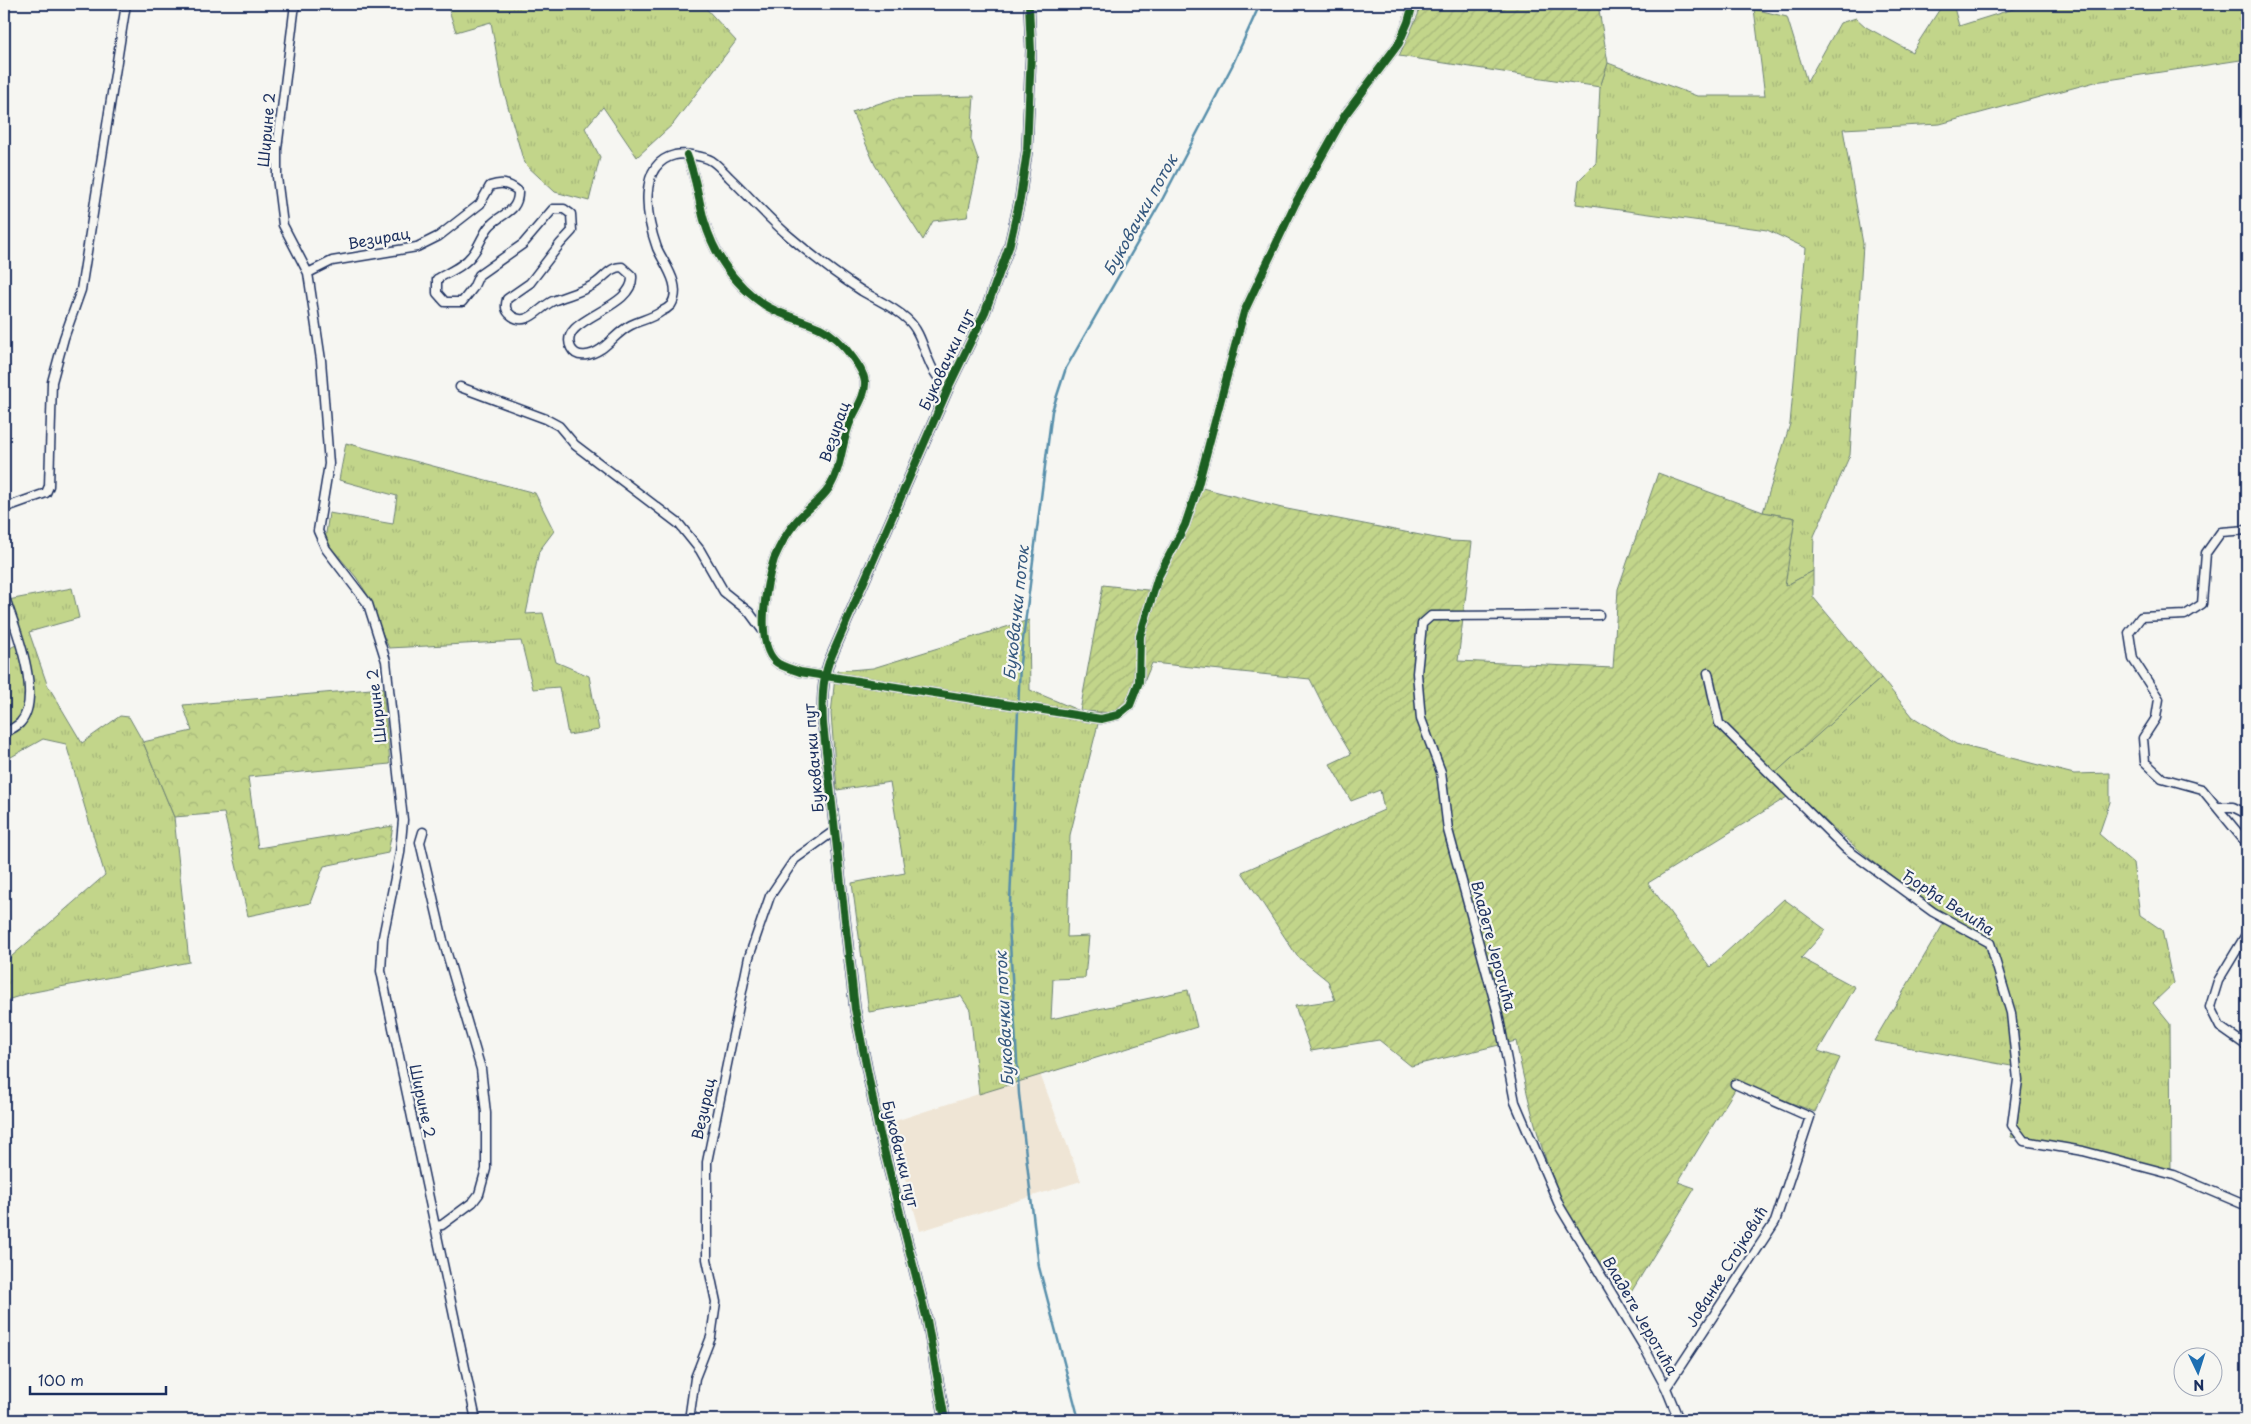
<svg xmlns="http://www.w3.org/2000/svg" width="2251" height="1424" viewBox="0 0 2251 1424" font-family="'Playpen Sans',sans-serif">
  <defs>
    <pattern id="grass-tufts" width="24" height="20" patternUnits="userSpaceOnUse" patternTransform="scale(1.25)"><rect width="24" height="20" fill="#c2d58a"/><path d="M3 7l-1-3M5 7V3M7 7l1-3M15 17l-1-3M17 17v-4M19 17l1-3" fill="none" stroke="#a6b77a"/></pattern>
    <pattern id="forest-crowns" width="20" height="18" patternUnits="userSpaceOnUse" patternTransform="scale(1.25)"><rect width="20" height="18" fill="#c2d58a"/><path d="M2 6a3 3 0 1 1 6 0M12 15a3 3 0 1 1 6 0" fill="none" stroke="#a6b77a"/></pattern>
    <pattern id="garden-furrows" width="10" height="10" patternUnits="userSpaceOnUse" patternTransform="scale(1.25)"><rect width="10" height="10" fill="#c2d58a"/><path d="M-1 1l2-2M0 10L10 0M9 11l2-2" fill="none" stroke="#a6b77a"/></pattern>
  </defs>
  <rect width="100%" height="100%" fill="#f6f6f2"/>
  <filter id="ink" filterUnits="userSpaceOnUse"><feTurbulence type="fractalNoise" baseFrequency=".02" numOctaves="2"/><feDisplacementMap in="SourceGraphic" scale="10" xChannelSelector="R" yChannelSelector="G"/><feConvolveMatrix kernelMatrix="1 2 1 2 8 2 1 2 1" color-interpolation-filters="sRGB"/></filter>
  <g filter="url(#ink)">
    <path fill="#efe5d5" d="M 1040,1074 L 1081,1181 L 920,1231 L 889,1123 Z"/>
    <path fill="url(#grass-tufts)" stroke="#6e8274" d="M 447,4 L 702,4 L 736,41 L 673,124 L 637,157 L 603,107 L 585,128 L 600,157 L 589,201 L 555,192 L 524,163 L 502,85 L 491,22 L 456,32 Z
      M 1943,4 L 1953,4 L 1959,26 L 2029,4 L 2247,4 L 2247,59 L 2095,82 L 1940,124 L 1843,129 L 1863,244 L 1850,455 L 1814,536 L 1813,571 L 1784,587 L 1795,518 L 1763,512 L 1790,424 L 1806,248 L 1767,230 L 1576,204 L 1579,180 L 1596,163 L 1600,87 L 1608,63 L 1697,96 L 1765,96 L 1754,9 L 1787,17 L 1807,82 L 1840,23 L 1856,18 L 1866,27 L 1912,52 Z
      M 346,443 L 535,493 L 554,531 L 539,551 L 526,614 L 543,613 L 556,662 L 589,676 L 599,730 L 568,735 L 559,687 L 533,689 L 521,641 L 389,648 L 376,619 L 371,600 L 356,577 L 325,540 L 329,513 L 393,524 L 397,496 L 339,480 Z
      M 72,588 L 79,618 L 29,632 L 47,684 L 82,743 L 120,716 L 129,717 L 143,742 L 174,817 L 189,962 L 29,993 L 4,1001 L 4,963 L 105,875 L 66,744 L 43,739 L 4,761 L 4,651 L 22,642 L 8,600 Z
      M 1029,620 L 1030,690 L 1080,711 L 1101,712 L 1070,835 L 1067,937 L 1089,936 L 1085,978 L 1053,979 L 1051,1019 L 1188,990 L 1197,1027 L 979,1094 L 970,1010 L 961,996 L 869,1012 L 852,883 L 905,873 L 890,782 L 837,790 L 831,714 L 835,677 L 837,671 L 873,668 Z
      M 1881,678 L 1913,717 L 1956,744 L 2074,774 L 2110,773 L 2110,802 L 2099,834 L 2133,863 L 2140,915 L 2162,930 L 2173,984 L 2153,1003 L 2170,1024 L 2171,1172 L 2078,1149 L 2011,1137 L 2014,1108 L 2022,1068 L 1874,1041 L 1948,916 C 1893,879 1842,839 1795,792 L 1787,797 L 1770,777 Z"/>
    <path fill="url(#forest-crowns)" stroke="#6e8274" d="M 974,96 L 971,139 L 979,162 L 967,217 L 933,221 L 923,240 L 875,165 L 852,112 L 896,98 Z
      M 383,688 L 390,764 L 248,777 L 258,848 L 393,826 L 388,853 L 324,866 L 310,903 L 248,916 L 224,813 L 174,817 L 143,742 L 192,731 L 183,705 Z"/>
    <path fill="url(#garden-furrows)" stroke="#6e8274" d="M 1420,4 L 1598,4 L 1608,63 L 1600,87 L 1399,56 L 1418,15 Z
      M 1658,473 L 1763,512 L 1795,518 L 1785,586 L 1813,571 L 1813,597 L 1881,678 L 1771,777 L 1787,797 L 1648,883 L 1710,967 L 1784,899 L 1826,930 L 1801,958 L 1855,987 L 1818,1051 L 1840,1058 L 1815,1112 L 1739,1083 L 1678,1182 L 1695,1188 L 1630,1294 C 1616,1279 1588,1252 1579,1236 C 1546,1176 1529,1108 1516,1041 L 1411,1066 L 1379,1040 L 1311,1051 L 1295,1006 L 1335,1000 L 1328,981 L 1297,956 L 1242,872 L 1384,810 L 1380,790 L 1351,801 L 1330,764 L 1351,754 L 1329,717 L 1310,679 L 1152,663 L 1141,689 L 1118,713 L 1080,711 L 1103,585 L 1156,591 L 1202,488 L 1282,508 L 1451,541 L 1472,542 L 1458,661 L 1613,668 L 1618,589 Z"/>
    <g fill="none" stroke-linecap="round" stroke-linejoin="round">
      <path stroke="#588fab" stroke-width="2.5" d="M 1079,1420 L 1039,1267 L 1019,1094 L 1009,926 L 1020,663 L 1052,411 L 1066,368 L 1163,198 L 1232,66 L 1260,4"/>
      <g stroke="#1b2f5e" stroke-width="11">
        <path id="minor" d="M 295,4 L 277,149 L 277,177 L 283,225 L 308,273 L 321,360 L 329,464 L 318,531 L 326,549 L 368,604 L 386,661 L 403,820 L 400,853 L 383,937 L 381,971 L 476,1420
          M 687,155 C 696,176 698,198 704,220 C 713,251 730,278 755,298 C 774,314 798,318 820,328 C 833,334 845,347 853,358 C 858,365 864,373 865,382 C 866,395 856,409 851,420 C 841,442 842,468 829,488 C 820,502 805,510 795,523 C 787,533 779,547 774,559 C 766,584 755,641 775,661 C 781,667 792,669 800,672 L 1101,719 L 1118,715 L 1130,705 L 1139,682 L 1140,636 L 1158,577 L 1185,525 L 1197,489 L 1244,312 L 1295,204 L 1345,115 L 1399,43 L 1408,22 L 1413,4
          M 308,273 L 332,261 L 417,247 L 439,236 L 480,204 L 490,186 C 501,182 508,183 518,191 C 519,214 499,213 488,228 C 482,236 479,247 472,255 C 464,266 449,272 437,279 L 437,293 L 445,302 L 462,302 L 473,288 L 479,275 L 523,244 L 553,209 L 564,209 L 571,214 L 572,231 L 560,244 L 530,283 L 507,299 C 505,306 505,311 512,316 C 527,327 540,307 553,301 C 567,295 583,292 596,283 C 606,276 610,267 622,267 L 632,276 C 635,310 556,318 571,348 C 577,360 592,355 601,349 C 611,342 619,331 631,325 C 641,320 653,318 662,311 C 665,310 669,307 671,305 C 683,286 664,264 657,248 C 647,220 636,164 675,155 C 685,153 704,156 712,161 C 718,165 724,172 729,177 C 749,196 768,218 789,236 C 811,255 837,275 862,291 C 877,300 894,307 907,319 C 924,334 924,359 937,376 C 940,379 946,382 950,384
          M 460,387 L 546,419 L 559,426 L 575,445 L 679,524 L 700,550 L 724,592 L 749,612 L 763,631
          M 4,508 L 46,493 L 49,486 L 52,382 L 64,338 L 81,290 L 126,4
          M 2247,530 L 2221,532 L 2206,553 L 2202,604 L 2185,615 L 2141,617 L 2129,633 L 2133,659 L 2159,699 L 2156,718 L 2143,738 L 2145,762 L 2162,778 L 2202,789 L 2247,844
          M 4,595 C 14,624 44,697 20,723 C 16,727 9,730 4,734
          M 1599,615 L 1431,616 L 1422,624 L 1417,673 L 1421,719 L 1441,772 L 1448,830 L 1498,1014 L 1515,1102 L 1560,1207 L 1644,1347 L 1666,1388 L 1679,1420
          M 1708,673 L 1719,723 L 1845,848 L 1933,912 L 1990,943 L 2011,1013 L 2018,1080 L 2012,1125 L 2024,1141 L 2083,1151 L 2174,1175 L 2247,1206
          M 2217,807 L 2233,807 L 2247,814
          M 423,832 L 420,842 L 443,940 L 481,1069 L 486,1113 L 486,1169 L 479,1194 L 473,1202 L 442,1225 L 436,1226
          M 2247,933 L 2218,981 L 2210,1007 L 2220,1027 L 2247,1046
          M 1666,1388 L 1775,1222 L 1810,1117 L 1735,1084
          M 689,1420 L 695,1378 L 711,1337 L 716,1302 L 707,1259 L 707,1162 L 749,957 L 770,896 L 795,859 L 834,831"/>
      </g>
      <g stroke="#1b2f5e" stroke-width="12">
        <path id="tertiary" d="M 945,1420 L 927,1320 L 879,1130 L 855,1009 L 823,724 C 822,702 822,682 829,662 L 950,384 L 985,312 L 1009,247 L 1020,199 L 1027,151 L 1031,51 L 1029,4"/>
      </g>
      <use href="#minor" stroke="#f6f6f2" stroke-width="8"/>
      <use href="#tertiary" stroke="#f6f6f2" stroke-width="9"/>
      <g stroke="#f6f6f2" stroke-width="11">
        <path id="cycleway" d="M 687,155 C 696,176 698,198 704,220 C 713,251 730,278 755,298 C 774,314 798,318 820,328 C 833,334 845,347 853,358 C 858,365 864,373 865,382 C 866,395 856,409 851,420 C 841,442 842,468 829,488 C 820,502 805,510 795,523 C 787,533 779,547 774,559 C 766,584 755,641 775,661 C 781,667 792,669 800,672 L 1101,719 L 1118,715 L 1130,705 L 1139,682 L 1140,636 L 1158,577 L 1185,525 L 1197,489 L 1244,312 L 1295,204 L 1345,115 L 1399,43 L 1408,22 L 1413,4
          M 945,1420 L 927,1320 L 879,1130 L 855,1009 L 823,724 C 822,702 822,682 829,662 L 950,384 L 985,312 L 1009,247 L 1020,199 L 1027,151 L 1031,51 L 1029,4"/>
      </g>
      <use href="#cycleway" stroke="#1b5e20" stroke-width="8"/>
    </g>
  </g>
  <g text-anchor="middle" stroke-width="4.5" stroke-linejoin="round" paint-order="stroke">
    <g font-size="15" fill="#1b2f5e" stroke="#f6f6f2">
      <text transform="translate(267 130) rotate(-85)" y="5">Ширине 2</text>
      <text transform="translate(379 239) rotate(-10)" y="5">Везирац</text>
      <text transform="translate(947 360) rotate(-65)" y="5">Буковачки пут</text>
      <text transform="translate(835 432) rotate(-71)" y="5">Везирац</text>
      <text transform="translate(377 706) rotate(-97)" y="5">Ширине 2</text>
      <text transform="translate(814 758) rotate(-95)" y="5">Буковачки пут</text>
      <text transform="translate(1948 903) rotate(33)" y="5">Ђорђа Велића</text>
      <text transform="translate(1493 946) rotate(75)" y="5">Владете Јеротића</text>
      <text transform="translate(422 1101) rotate(78)" y="5">Ширине 2</text>
      <text transform="translate(704 1109) rotate(-78)" y="5">Везирац</text>
      <text transform="translate(900 1154) rotate(76)" y="5">Буковачки пут</text>
      <text transform="translate(1727 1267) rotate(-58)" y="5">Јованке Стојковић</text>
      <text transform="translate(1640 1316) rotate(60)" y="5">Владете Јеротића</text>
    </g>
    <g font-size="16" font-style="italic" fill="#34577e" stroke="#f6f6f2">
      <text transform="translate(1140 215) rotate(-61)" y="6">Буковачки поток</text>
      <text transform="translate(1016 613) rotate(-84)" y="6">Буковачки поток</text>
      <text transform="translate(1004 1019) rotate(-93)" y="6">Буковачки поток</text>
    </g>
  </g>
  <rect width="2251" height="1424" fill="none" stroke="#f6f6f2" stroke-width="20"/>
  <rect x="10" y="10" width="2231" height="1404" fill="none" stroke="#1b2f5e" stroke-width="2" filter="url(#ink)"/>
  <g transform="translate(2198 1372) rotate(176)"><circle r="24" fill="#f6f6f2" stroke="#9ea6b7"/>
  <path d="M0-4L9 19L0 12L-9 19Z" fill="#1f6fb2"/>
  <text y="-8" font-size="14" font-weight="bold" text-anchor="middle" fill="#1b2f5e">N</text>
  </g>
  <path d="M30 1386v8h136v-8" fill="none" stroke="#1b2f5e" stroke-width="2.5"/>
  <text x="38" y="1386" font-size="15" fill="#1b2f5e" stroke="#f6f6f2" stroke-width="4" paint-order="stroke">100 m</text>
</svg>
